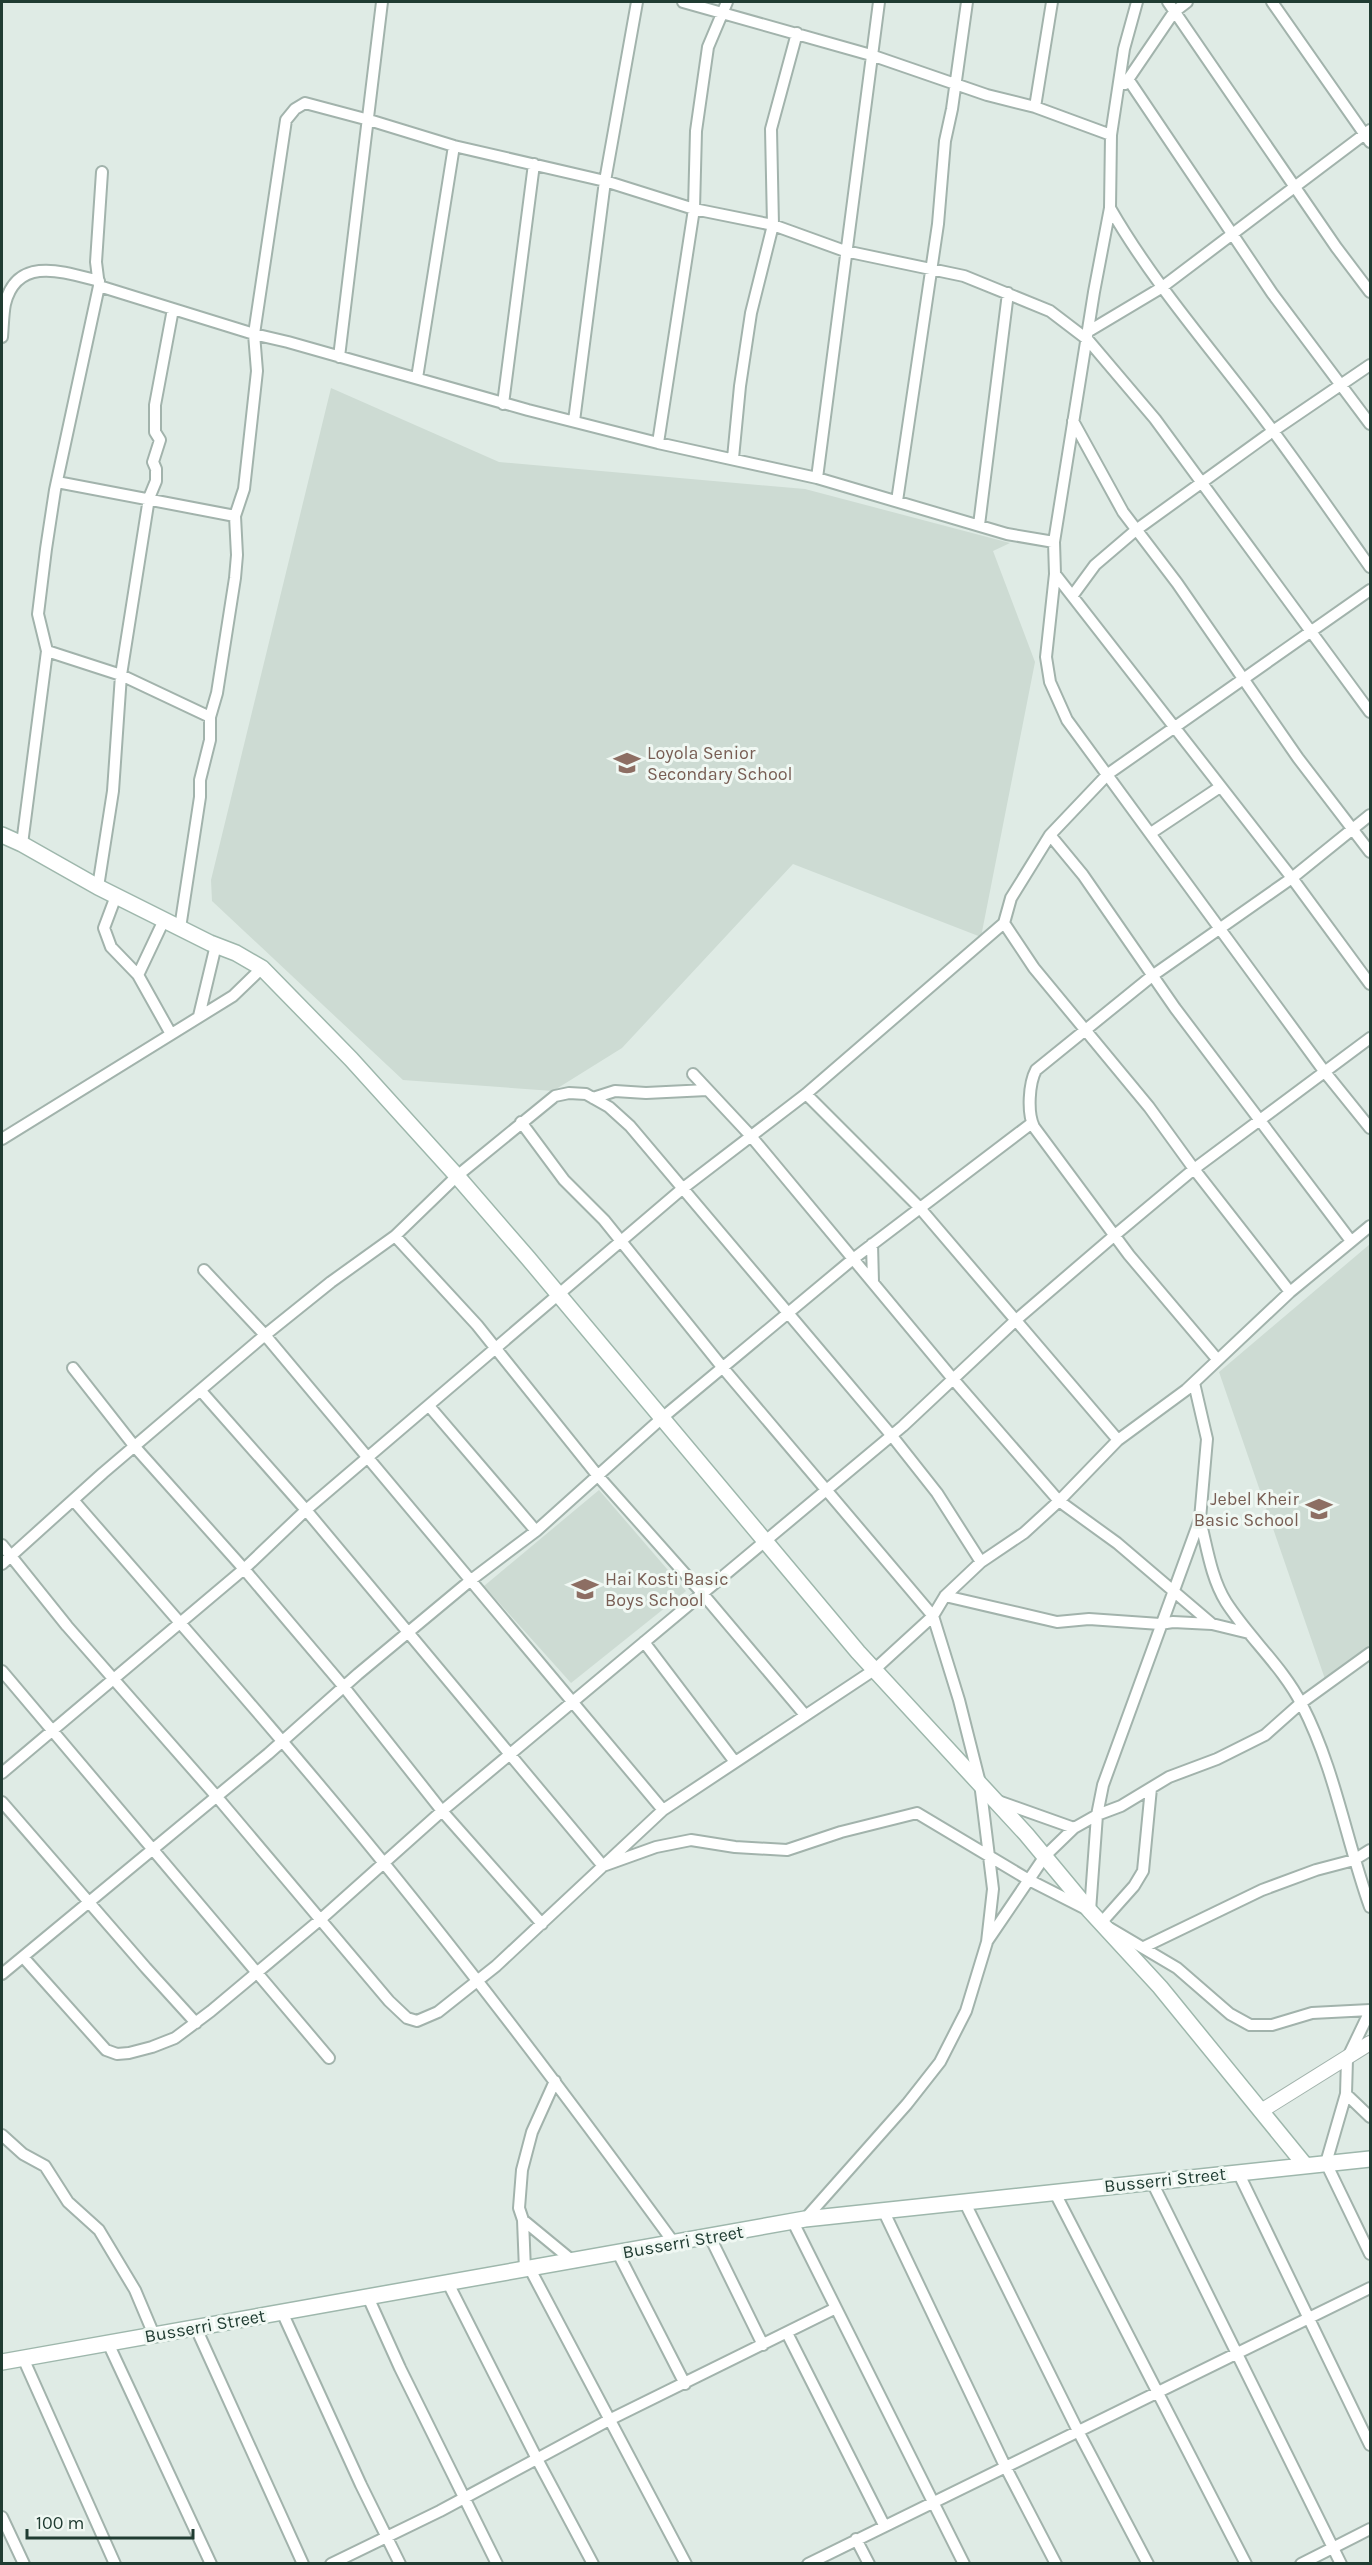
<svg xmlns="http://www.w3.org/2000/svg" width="1372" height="2565" viewBox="0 0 1372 2565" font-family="Karla,sans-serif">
  <rect width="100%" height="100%" fill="#dfebe5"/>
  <path fill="#cddbd3" d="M 331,388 L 499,462 L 805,489 L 1010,543 L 993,551 L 1035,662 L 981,937 L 793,864 L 622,1048 L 553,1091 L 403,1080 L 212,901 L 211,880 Z
    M 1370,1244 L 1370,1645 L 1325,1679 L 1219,1372 Z
    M 599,1490 L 686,1591 L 571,1683 L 484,1586 Z"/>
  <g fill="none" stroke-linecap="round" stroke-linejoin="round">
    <g stroke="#a2b3ac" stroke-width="14">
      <path id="minor" d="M 683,2 L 871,55 L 987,95 L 1035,107 L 1111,135
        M 1168,2 L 1336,247 L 1370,292
        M 1272,2 L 1370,142
        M 1128,79 L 1272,293 L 1370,424
        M 1125,84 L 1174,12 L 1187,2
        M 1035,107 L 1052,2
        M 1110,208 C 1152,281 1207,344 1258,411 C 1297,462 1333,515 1370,567
        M 99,286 L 254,334 L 288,342 L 528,410 L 658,443 L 817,478 L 1007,534 L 1054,542 L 1094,292 L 1110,208 L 1111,135 L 1124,49 L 1137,2
        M 1089,331 L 1161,288 L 1370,130
        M 2,337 C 3,326 3,314 5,304 C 17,255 64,272 99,281
        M 339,357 L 382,2
        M 417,378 L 454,146
        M 503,404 L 534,164
        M 574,421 L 605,181 L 637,2
        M 1073,421 L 1123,512 L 1177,583 L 1298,758 L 1370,852
        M 658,443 L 694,209 L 696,131 L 708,47 L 727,2
        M 733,458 L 740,386 L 751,313 L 773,225 L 771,129 L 797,33
        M 817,478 L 879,2
        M 57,482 L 235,516
        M 897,501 L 938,224 L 945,141 L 952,109 L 967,2
        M 979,525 L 1008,293
        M 1054,542 L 1055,574 L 1046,657 L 1050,682 L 1067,720 L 1324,1071 L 1370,1128
        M 1055,574 L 1292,878 L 1370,984
        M 1073,595 L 1095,565 L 1136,530 L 1273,431 L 1370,365
        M 47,651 L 121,675 L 210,717
        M 1151,833 L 1220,787
        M 1050,835 L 1011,898 L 1004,923 L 1034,968 L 1149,1107 L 1194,1169 L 1290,1292
        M 22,844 L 47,651 L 38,614 L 46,549 L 55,490 L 99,286 L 96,262 L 102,172
        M 98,887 L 113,791 L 121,675 L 149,498 L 156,481 L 156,469 L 153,462 L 160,440 L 155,432 L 155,405 L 173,309
        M 116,896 L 104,928 L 111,947 L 138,975 L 171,1034
        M 180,928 L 200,797 L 200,780 L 210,740 L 210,717 L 217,693 L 235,578 L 237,555 L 235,516 L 244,489 L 257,371 L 254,334 L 286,120 L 295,109 L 305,103 L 369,120 L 454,146 L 605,181 L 694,209 L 773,225 L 845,251 L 964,276 L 1050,311 L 1088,340 L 1155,419 L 1370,712
        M 138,975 L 164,920
        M 199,1016 L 216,945
        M 693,1074 L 750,1135 L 953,1379 L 1059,1501 L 1117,1543 L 1212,1624
        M 806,1094 L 919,1207 L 1118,1440
        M 593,1098 L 615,1091 L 646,1093 L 707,1090
        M 521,1122 L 564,1180 L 604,1220 L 723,1368 L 933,1616 L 959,1700 L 980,1783 L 993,1889 L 987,1942 L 966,2011 L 940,2062 L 907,2104 L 805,2219
        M 2,1139 L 233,996 L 262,968
        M 395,1236 L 477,1325 L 598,1476 L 702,1593 L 805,1715
        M 1351,1241 L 1175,1008 L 1083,875 L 1050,835 L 1108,774 L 1370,590
        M 872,1244 L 873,1282
        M 204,1270 L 265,1335 L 663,1810
        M 1217,1359 L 1129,1255 L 1034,1127 C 1027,1113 1029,1083 1036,1070 L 1152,976 L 1292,878 L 1370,815
        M 73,1368 L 135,1447 L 244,1569 L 344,1687 L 442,1811 L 542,1924
        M 201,1391 L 306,1510 L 603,1866 L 656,1847 L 691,1840 L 735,1847 L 787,1850 L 841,1832 L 917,1813 L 1029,1880 L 1090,1911 L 1097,1815 L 1103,1785 L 1200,1519 L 1207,1439 L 1194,1383
        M 429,1406 L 536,1531
        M 74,1501 C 178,1621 283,1739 383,1862 C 484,1986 580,2114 674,2243
        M 1200,1520 C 1207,1547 1211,1578 1226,1602 C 1249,1638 1283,1667 1302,1705 C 1335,1769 1346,1840 1370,1907
        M 2,1545 L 67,1626 L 217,1797 L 389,2001 L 407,2018 L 417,2021 L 438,2012 L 496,1966 L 663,1810 L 874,1670 L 933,1616 L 945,1596 L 981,1562 L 1024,1533 L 1059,1501 L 1118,1440 L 1186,1390 L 1290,1292 L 1370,1226
        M 2,1564 L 103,1473 L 265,1335 L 331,1282 L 395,1236 L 457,1176 L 555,1096 L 569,1093 L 586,1094 L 609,1107 L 630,1126 L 892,1436 L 937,1493 L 981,1562
        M 945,1596 L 1057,1622 L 1089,1619 L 1160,1624 L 1173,1622 L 1212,1624 L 1249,1633
        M 644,1642 L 735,1762
        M 2,1671 L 329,2058
        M 2,1773 L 244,1569 L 306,1510 L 682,1189 L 806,1094 L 1004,923
        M 1151,1788 L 1143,1871 L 1134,1886 L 1101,1923 L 1177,1968 L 1230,2014 L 1250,2025 L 1272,2025 L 1312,2013 L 1370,2010
        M 998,1801 L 1074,1828
        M 2,1802 L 146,1968 L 196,2023
        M 988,1940 L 1045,1856 L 1074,1828 L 1097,1815 L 1121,1806 L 1169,1777 L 1217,1759 L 1265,1735 L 1301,1703 L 1370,1653
        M 1144,1947 L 1262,1890 L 1316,1870 L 1354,1860 L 1370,1850
        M 23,1957 L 106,2050 L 117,2054 L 129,2053 L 152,2047 L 175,2038 L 211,2011 L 321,1919 L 442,1811 L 903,1426 L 1016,1320 L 1115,1235 L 1194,1169 L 1370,1038
        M 2,1974 L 268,1754 L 358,1674 L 471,1580 L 536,1531 L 662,1418 L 853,1259 L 1032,1123
        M 1370,2011 L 1347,2059 L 1346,2094 L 1326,2163 L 1370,2254
        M 1346,2094 L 1370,2117
        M 2,2135 L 23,2154 L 45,2166 L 68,2202 L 99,2230 L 135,2290 L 154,2335
        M 1238,2172 L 1370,2445
        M 1152,2182 L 1341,2564
        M 1055,2193 L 1246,2564
        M 965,2203 L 1078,2431 L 1148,2564
        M 884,2212 L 1005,2466 L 1056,2564
        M 523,2220 L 574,2262
        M 793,2222 L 964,2564
        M 710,2237 L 763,2345
        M 618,2253 L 685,2384
        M 530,2269 L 686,2564
        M 525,2270 L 523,2220 L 519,2208 L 522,2170 L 532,2132 L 555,2081
        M 448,2283 L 537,2459 L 593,2564
        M 368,2297 L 400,2368 L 497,2564
        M 282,2312 L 361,2485 L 400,2564
        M 196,2328 L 303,2564
        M 787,2333 L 884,2525
        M 108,2343 L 211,2564
        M 23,2358 L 115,2564
        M 2,2517 L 24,2564
        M 856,2539 L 869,2564
        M 331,2564 L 440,2511 L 609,2420 L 836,2308
        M 808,2564 L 1370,2288
        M 1301,2564 L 1370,2529"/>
    </g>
    <g stroke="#a2b3ac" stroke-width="16">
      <path id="tertiary" d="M 1261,2111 L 1370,2043"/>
    </g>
    <g stroke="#9eb7ac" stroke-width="18">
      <path id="secondary" d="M 2,835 L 22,844 L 98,887 L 210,943 L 236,953 L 262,968 L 351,1059 L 457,1176 L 528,1258 L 858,1652 L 1026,1834 L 1090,1911 L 1160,1987 L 1305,2165
        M 2,2362 L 805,2219 L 1370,2159"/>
    </g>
    <use href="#minor" stroke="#fff" stroke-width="10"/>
    <use href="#tertiary" stroke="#fff" stroke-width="14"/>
    <use href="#secondary" stroke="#fff" stroke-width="15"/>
  </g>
  <defs>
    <g id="school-bare" transform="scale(2.07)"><path d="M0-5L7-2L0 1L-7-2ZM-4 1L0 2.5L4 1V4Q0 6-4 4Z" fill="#8d6e63" stroke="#f0f8f3" stroke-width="2.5" paint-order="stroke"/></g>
  </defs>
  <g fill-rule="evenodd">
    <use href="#school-bare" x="627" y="763"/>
    <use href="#school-bare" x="1319" y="1509"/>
    <use href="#school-bare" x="585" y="1589"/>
  </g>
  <g text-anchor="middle" stroke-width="6" stroke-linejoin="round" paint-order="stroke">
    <g font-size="18" fill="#785e54" stroke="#f0f8f3" text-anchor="start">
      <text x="647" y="759">Loyola Senior<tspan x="647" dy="21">Secondary School</tspan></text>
      <text x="1299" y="1505" text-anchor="end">Jebel Kheir<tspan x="1299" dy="21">Basic School</tspan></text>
      <text x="605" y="1585">Hai Kosti Basic<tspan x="605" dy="21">Boys School</tspan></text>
    </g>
    <g font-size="18" fill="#203c32" stroke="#f0f8f3">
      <text transform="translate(1165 2180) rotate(-6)" y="6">Busserri Street</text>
      <text transform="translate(683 2242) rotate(-10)" y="6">Busserri Street</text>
      <text transform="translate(205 2326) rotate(-10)" y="6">Busserri Street</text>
    </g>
  </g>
  <rect width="1372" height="2565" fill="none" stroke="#203c32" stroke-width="6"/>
  <path d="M27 2529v9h166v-9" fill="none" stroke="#203c32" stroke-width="3"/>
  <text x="36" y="2529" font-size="18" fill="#203c32" stroke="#f0f8f3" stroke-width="4.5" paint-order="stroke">100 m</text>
</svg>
